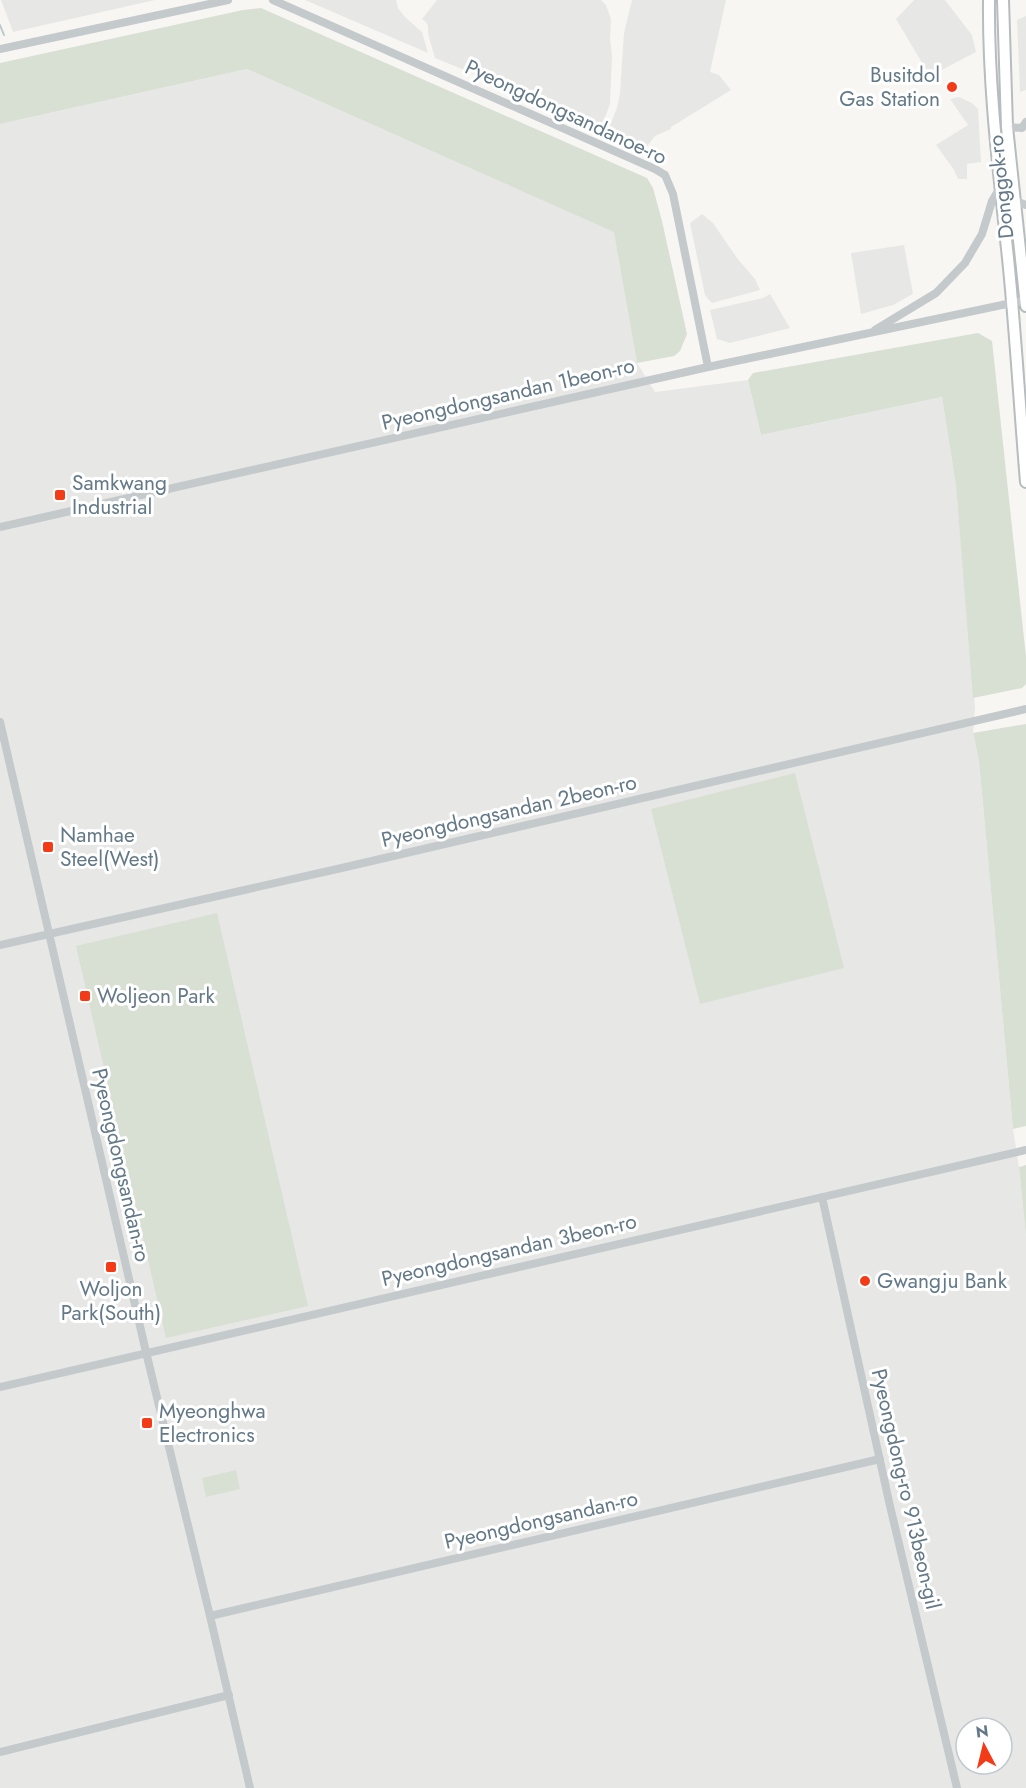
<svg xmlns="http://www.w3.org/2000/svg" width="1026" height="1788" viewBox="0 0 1026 1788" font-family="Jost,sans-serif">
  <rect width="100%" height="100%" fill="#f7f6f3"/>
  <path fill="#e7e8e6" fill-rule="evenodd" d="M 1,0 L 155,0 L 13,32 Z
    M 305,0 L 396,0 L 398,8 L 405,17 L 422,32 L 428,53 Z
    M 437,0 L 601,0 L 606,5 L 611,19 L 610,39 L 612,56 L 610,104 L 600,131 L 508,88 L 435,58 L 428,34 L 428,26 L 426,22 L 422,19 Z
    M 632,0 L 726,0 L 710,72 L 719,75 L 731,90 L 671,127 L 671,129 L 655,136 L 645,149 L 607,133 L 617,108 L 620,93 L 624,33 Z
    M 914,0 L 945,0 L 972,35 L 976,52 L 930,76 L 896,19 Z
    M 1026,16 L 1026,90 L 1020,92 L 1017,20 Z
    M 247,69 L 615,232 L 637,363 L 655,392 L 748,380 L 761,435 L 942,397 L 956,486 L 975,708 L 973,734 L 979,761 L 1013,1129 L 1019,1167 L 1026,1236 L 1026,1788 L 0,1788 L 0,124 ZM 966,1728 L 1002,1728 L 1002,1764 L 966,1764 Z
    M 959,97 L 972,103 L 978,109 L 981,162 L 967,164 L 967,179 L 958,179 L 954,170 L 936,145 L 968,125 L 950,99 Z
    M 702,214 L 713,223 L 737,258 L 755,279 L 760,290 L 712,303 L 708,299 L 705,295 L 690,223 Z
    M 904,245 L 913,294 L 893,305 L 861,314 L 851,253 Z
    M 770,294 L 790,328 L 730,343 L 717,339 L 710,310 L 763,298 Z"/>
  <path fill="#d8dfd3" d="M 261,8 L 647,178 L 653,188 L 662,221 L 687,334 L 680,351 L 674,356 L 637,363 L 614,232 L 247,69 L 0,124 L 0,63 L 243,10 Z
    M 978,333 L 992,341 L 1026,657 L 1026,684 L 1022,688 L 973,698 L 956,486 L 942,397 L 761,435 L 748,380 L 753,373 Z
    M 1026,724 L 1026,1126 L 1013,1129 L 979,761 L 973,733 Z
    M 795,773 L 844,968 L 700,1004 L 651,809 Z
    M 217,913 L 308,1306 L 166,1338 L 76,946 Z
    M 1026,1165 L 1026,1236 L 1019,1167 Z
    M 236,1470 L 240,1489 L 206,1497 L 202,1478 Z"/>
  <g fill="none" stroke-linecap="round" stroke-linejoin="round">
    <path stroke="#bccacd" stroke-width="2" d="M 0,25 L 4,35"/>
    <g stroke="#b7bcbf" stroke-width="14">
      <path id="major" d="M 989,0 C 988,90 1000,179 1009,268 C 1016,340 1020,411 1026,482
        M 1003,0 L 1007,127 L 1026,306"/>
    </g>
    <path stroke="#c4c9cc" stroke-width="8" d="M 273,0 L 655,169 L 665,175 L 673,194 L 708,367
      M 0,49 L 228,0
      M 1007,127 L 1022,128 L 1026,122
      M 875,330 L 936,293 L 965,263 L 982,234 L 992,201 L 1001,186 L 1014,200 L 1026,205
      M 0,527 L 708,367 L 1026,300
      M 0,722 L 146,1352 L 210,1616 L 250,1788
      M 0,945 L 346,867 L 1026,709
      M 822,1197 L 890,1506 L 957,1788
      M 0,1387 L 1026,1150
      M 210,1616 L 880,1459
      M 0,1752 L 229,1695"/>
    <use href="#major" stroke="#fff" stroke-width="10"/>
  </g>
  <g fill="#f33b17" stroke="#fff" stroke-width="2">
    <circle cx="952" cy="87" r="6"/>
    <rect x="54" y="489" width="12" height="12" rx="3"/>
    <rect x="42" y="841" width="12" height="12" rx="3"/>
    <rect x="79" y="990" width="12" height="12" rx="3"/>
    <rect x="105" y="1261" width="12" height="12" rx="3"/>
    <circle cx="865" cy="1281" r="6"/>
    <rect x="141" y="1417" width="12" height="12" rx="3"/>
  </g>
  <g text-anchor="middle" stroke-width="6" stroke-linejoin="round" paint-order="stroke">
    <g font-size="21" fill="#637987" stroke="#fff" text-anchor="start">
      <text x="940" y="82" text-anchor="end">Busitdol<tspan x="940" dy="24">Gas Station</tspan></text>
      <text x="72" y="490">Samkwang<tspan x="72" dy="24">Industrial</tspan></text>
      <text x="60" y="842">Namhae<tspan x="60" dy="24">Steel(West)</tspan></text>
      <text x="97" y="1003">Woljeon Park</text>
      <text x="877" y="1288">Gwangju Bank</text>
      <text x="111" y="1296" text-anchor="middle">Woljon<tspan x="111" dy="24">Park(South)</tspan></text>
      <text x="159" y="1418">Myeonghwa<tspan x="159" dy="24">Electronics</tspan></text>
    </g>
    <g font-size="21" fill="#637987" stroke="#fff">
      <text transform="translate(566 112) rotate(25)" y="7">Pyeongdongsandanoe-ro</text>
      <text transform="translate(1001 187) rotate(-96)" y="7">Donggok-ro</text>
      <text transform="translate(508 394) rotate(-13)" y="7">Pyeongdongsandan 1beon-ro</text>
      <text transform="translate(509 811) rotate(-13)" y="7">Pyeongdongsandan 2beon-ro</text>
      <text transform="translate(121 1165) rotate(77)" y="7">Pyeongdongsandan-ro</text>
      <text transform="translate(509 1250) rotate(-13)" y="7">Pyeongdongsandan 3beon-ro</text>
      <text transform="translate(906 1489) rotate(77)" y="7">Pyeongdong-ro 913beon-gil</text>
      <text transform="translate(541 1520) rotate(-13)" y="7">Pyeongdongsandan-ro</text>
    </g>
  </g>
  <g transform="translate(984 1746) rotate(353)"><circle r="28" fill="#ffffff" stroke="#c1c9cf" stroke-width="1.5"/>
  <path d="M0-4.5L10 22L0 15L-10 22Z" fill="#f33b17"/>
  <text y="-9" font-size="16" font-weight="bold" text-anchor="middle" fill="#637987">N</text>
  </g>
</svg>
